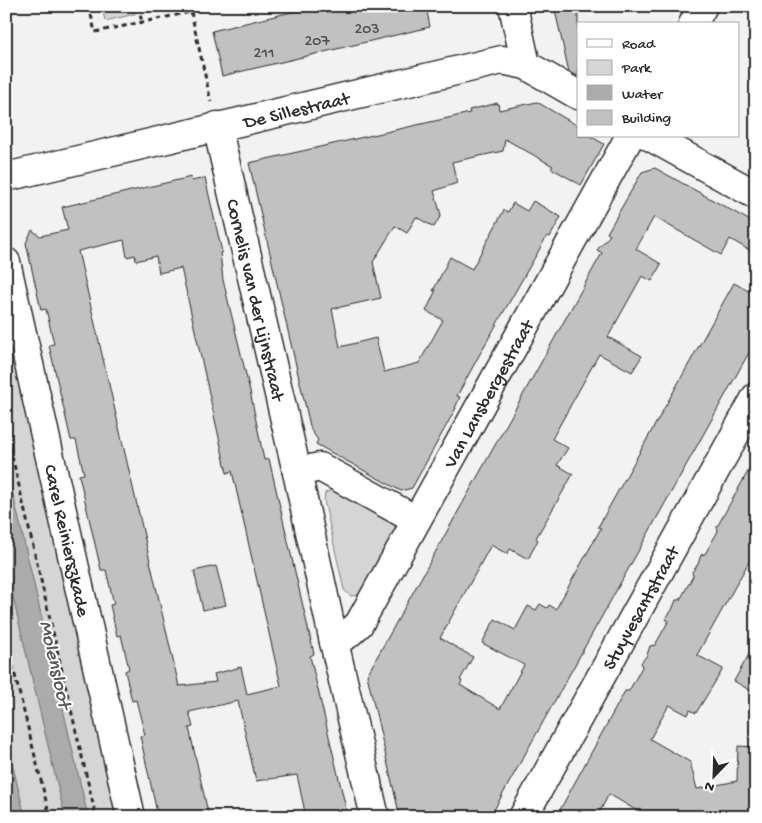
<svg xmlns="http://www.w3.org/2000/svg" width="762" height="823" viewBox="0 0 762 823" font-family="'Gochi Hand',sans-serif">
  <rect width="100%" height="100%" fill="#f2f2f2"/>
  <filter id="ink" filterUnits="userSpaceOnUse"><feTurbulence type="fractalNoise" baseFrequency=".02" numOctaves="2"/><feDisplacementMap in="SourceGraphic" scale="10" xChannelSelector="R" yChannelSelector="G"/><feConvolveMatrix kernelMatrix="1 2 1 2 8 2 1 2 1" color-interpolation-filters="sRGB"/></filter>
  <g filter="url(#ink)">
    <path fill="#d5d5d5" stroke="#808080" d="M 102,6 L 133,6 L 135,14 L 105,21 Z
      M 6,317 L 120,817 L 88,817 L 6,464 Z
      M 332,490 L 390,521 L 395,527 L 395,534 L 359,595 L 351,596 L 344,590 L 324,500 L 325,493 Z
      M 6,568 L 65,817 L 25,817 L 6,738 Z"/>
    <path fill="#ababab" stroke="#787878" d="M 6,464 L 88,817 L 65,817 L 6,568 Z
      M 6,738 L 25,817 L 10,817 L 6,801 Z"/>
    <path fill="#c1c1c1" stroke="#2b2b2b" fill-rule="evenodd" d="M 317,6 L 426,6 L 430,27 L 222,76 L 212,31 Z
      M 554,6 L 578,6 L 578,76 L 569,72 Z
      M 537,102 L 578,126 L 578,136 L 590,136 L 604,144 L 581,185 L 551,168 L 553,166 L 505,139 L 503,151 L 452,162 L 457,183 L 434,191 L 441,215 L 434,227 L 416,217 L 407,233 L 395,226 L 373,262 L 381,298 L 332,309 L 340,347 L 376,338 L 384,372 L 419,363 L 443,320 L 426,311 L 436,290 L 433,291 L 450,257 L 472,269 L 504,210 L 508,212 L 513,203 L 527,211 L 533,201 L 561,217 L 550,237 L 547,236 L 482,350 L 457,396 L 460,397 L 455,408 L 456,408 L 412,488 L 401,491 L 316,444 L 318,440 L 311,430 L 249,163 L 470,113 L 469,110 L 498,103 L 499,110 Z
      M 655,168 L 756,224 L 756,254 L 730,239 L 721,255 L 654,217 L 636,249 L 661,264 L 652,281 L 642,276 L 608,337 L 642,356 L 632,372 L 599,354 L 552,439 L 568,448 L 557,465 L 573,474 L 536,538 L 538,540 L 528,559 L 510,549 L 507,554 L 491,545 L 440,638 L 473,657 L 460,680 L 462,681 L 460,685 L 500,709 L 524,665 L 482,643 L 495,619 L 515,630 L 528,606 L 536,610 L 540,604 L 547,608 L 549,605 L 556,609 L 601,528 L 598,527 L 734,283 L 756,295 L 756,340 L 490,817 L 400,817 L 367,675 L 602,253 L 597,250 L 610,235 L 607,233 L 642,172 Z
      M 191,177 L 192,181 L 205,178 L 222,252 L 220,253 L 223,280 L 250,391 L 264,460 L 269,459 L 314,654 L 310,656 L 348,817 L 306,817 L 297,775 L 256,781 L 238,701 L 189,712 L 193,727 L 189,728 L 209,817 L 158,817 L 140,736 L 145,735 L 136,700 L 132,701 L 125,671 L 129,669 L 121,635 L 117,636 L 110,605 L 114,604 L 106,570 L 101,570 L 79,475 L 84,474 L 76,440 L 71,440 L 49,345 L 54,344 L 46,309 L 41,310 L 26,243 L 32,230 L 40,236 L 68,230 L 62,207 ZM 124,240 L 127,257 L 135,255 L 136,261 L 156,256 L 159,273 L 181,268 L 224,460 L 227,473 L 232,471 L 281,686 L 247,694 L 241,667 L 214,674 L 216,682 L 179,686 L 78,251 Z
      M 756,457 L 756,549 L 697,655 L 723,669 L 696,713 L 690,710 L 688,715 L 669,705 L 650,739 L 690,762 L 697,789 L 737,781 L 738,746 L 756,747 L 756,817 L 647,817 L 609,794 L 597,817 L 556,817 L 625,691 L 629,691 L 642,667 L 641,663 L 647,655 L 650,646 L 655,645 L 668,622 L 666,618 L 672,610 L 676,600 L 680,600 L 693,576 L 692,572 L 698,564 L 701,555 L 705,554 L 718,531 L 717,527 Z
      M 216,566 L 226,605 L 203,610 L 194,571 Z
      M 756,642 L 756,694 L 734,681 Z"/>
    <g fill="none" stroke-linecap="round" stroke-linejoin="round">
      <g stroke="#2b2b2b" stroke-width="31">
        <g id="minor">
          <path d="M 513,6 L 526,65"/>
          <path d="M 693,24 L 703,6"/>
          <path id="s1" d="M 217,126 L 297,472 L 334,642 L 375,817"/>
          <path d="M 649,136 L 756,195"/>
          <path id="s2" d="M 6,177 L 502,60 L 526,65 L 578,95"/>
          <path id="s3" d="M 6,262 L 131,817"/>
          <path d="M 297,472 L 320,467 L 416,520"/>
          <path id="s4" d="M 334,642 L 348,634 L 359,624 L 630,136"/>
          <path id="s5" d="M 523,817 L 756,397"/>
        </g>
      </g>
      <path stroke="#2b2b2b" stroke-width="3" stroke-dasharray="5 4" stroke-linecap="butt" d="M 89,6 L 95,32 L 191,12 L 195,6
        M 138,6 L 142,22
        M 191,12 L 211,102
        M 6,430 L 96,817
        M 6,639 L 50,817"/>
      <use href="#minor" stroke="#fff" stroke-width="28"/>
    </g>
  </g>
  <g text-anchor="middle" stroke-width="4" stroke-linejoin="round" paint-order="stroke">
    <g font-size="16" fill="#505050">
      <text x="367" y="33">203</text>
      <text x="317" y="45">207</text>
      <text x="264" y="57">211</text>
    </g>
    <g font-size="19" fill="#2b2b2b" stroke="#fff">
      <text dy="7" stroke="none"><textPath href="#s2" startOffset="298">De Sillestraat</textPath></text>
      <text dy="7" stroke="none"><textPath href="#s1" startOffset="178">Cornelis van der Lijnstraat</textPath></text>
      <text dy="7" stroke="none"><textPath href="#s4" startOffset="295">Van Lansbergestraat</textPath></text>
      <text dy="7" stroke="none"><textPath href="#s3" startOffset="285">Carel Reinierszkade</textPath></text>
      <text dy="7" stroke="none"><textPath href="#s5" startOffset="240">Stuyvesantstraat</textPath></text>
    </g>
    <g font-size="20" font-style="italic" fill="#585858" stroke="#fff">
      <text transform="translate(57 664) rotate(77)" y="7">Molensloot</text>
    </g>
  </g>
  <rect width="762" height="823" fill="none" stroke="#fff" stroke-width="25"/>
  <rect x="12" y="12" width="737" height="798" fill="none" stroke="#2b2b2b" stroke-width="2" filter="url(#ink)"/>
  <rect x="577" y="22" width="162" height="115" fill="#ffffff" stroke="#aaaaaa"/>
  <rect x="587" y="39" width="25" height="8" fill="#ffffff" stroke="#aaaaaa"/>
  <text x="622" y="48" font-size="15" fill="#2b2b2b">Road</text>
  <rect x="587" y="60" width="25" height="15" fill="#d5d5d5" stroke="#aaaaaa"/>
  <text x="622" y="72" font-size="15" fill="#2b2b2b">Park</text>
  <rect x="587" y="85" width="25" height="15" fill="#ababab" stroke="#aaaaaa"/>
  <text x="622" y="98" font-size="15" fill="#2b2b2b">Water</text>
  <rect x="587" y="110" width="25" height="15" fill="#c1c1c1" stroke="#aaaaaa"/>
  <text x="622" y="122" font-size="15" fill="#2b2b2b">Building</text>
  <g transform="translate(714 776) rotate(203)" stroke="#ffffff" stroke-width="4" paint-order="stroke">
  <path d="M0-4L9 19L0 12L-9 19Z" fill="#2b2b2b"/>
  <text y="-8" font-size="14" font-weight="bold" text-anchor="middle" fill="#2b2b2b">N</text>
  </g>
</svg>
